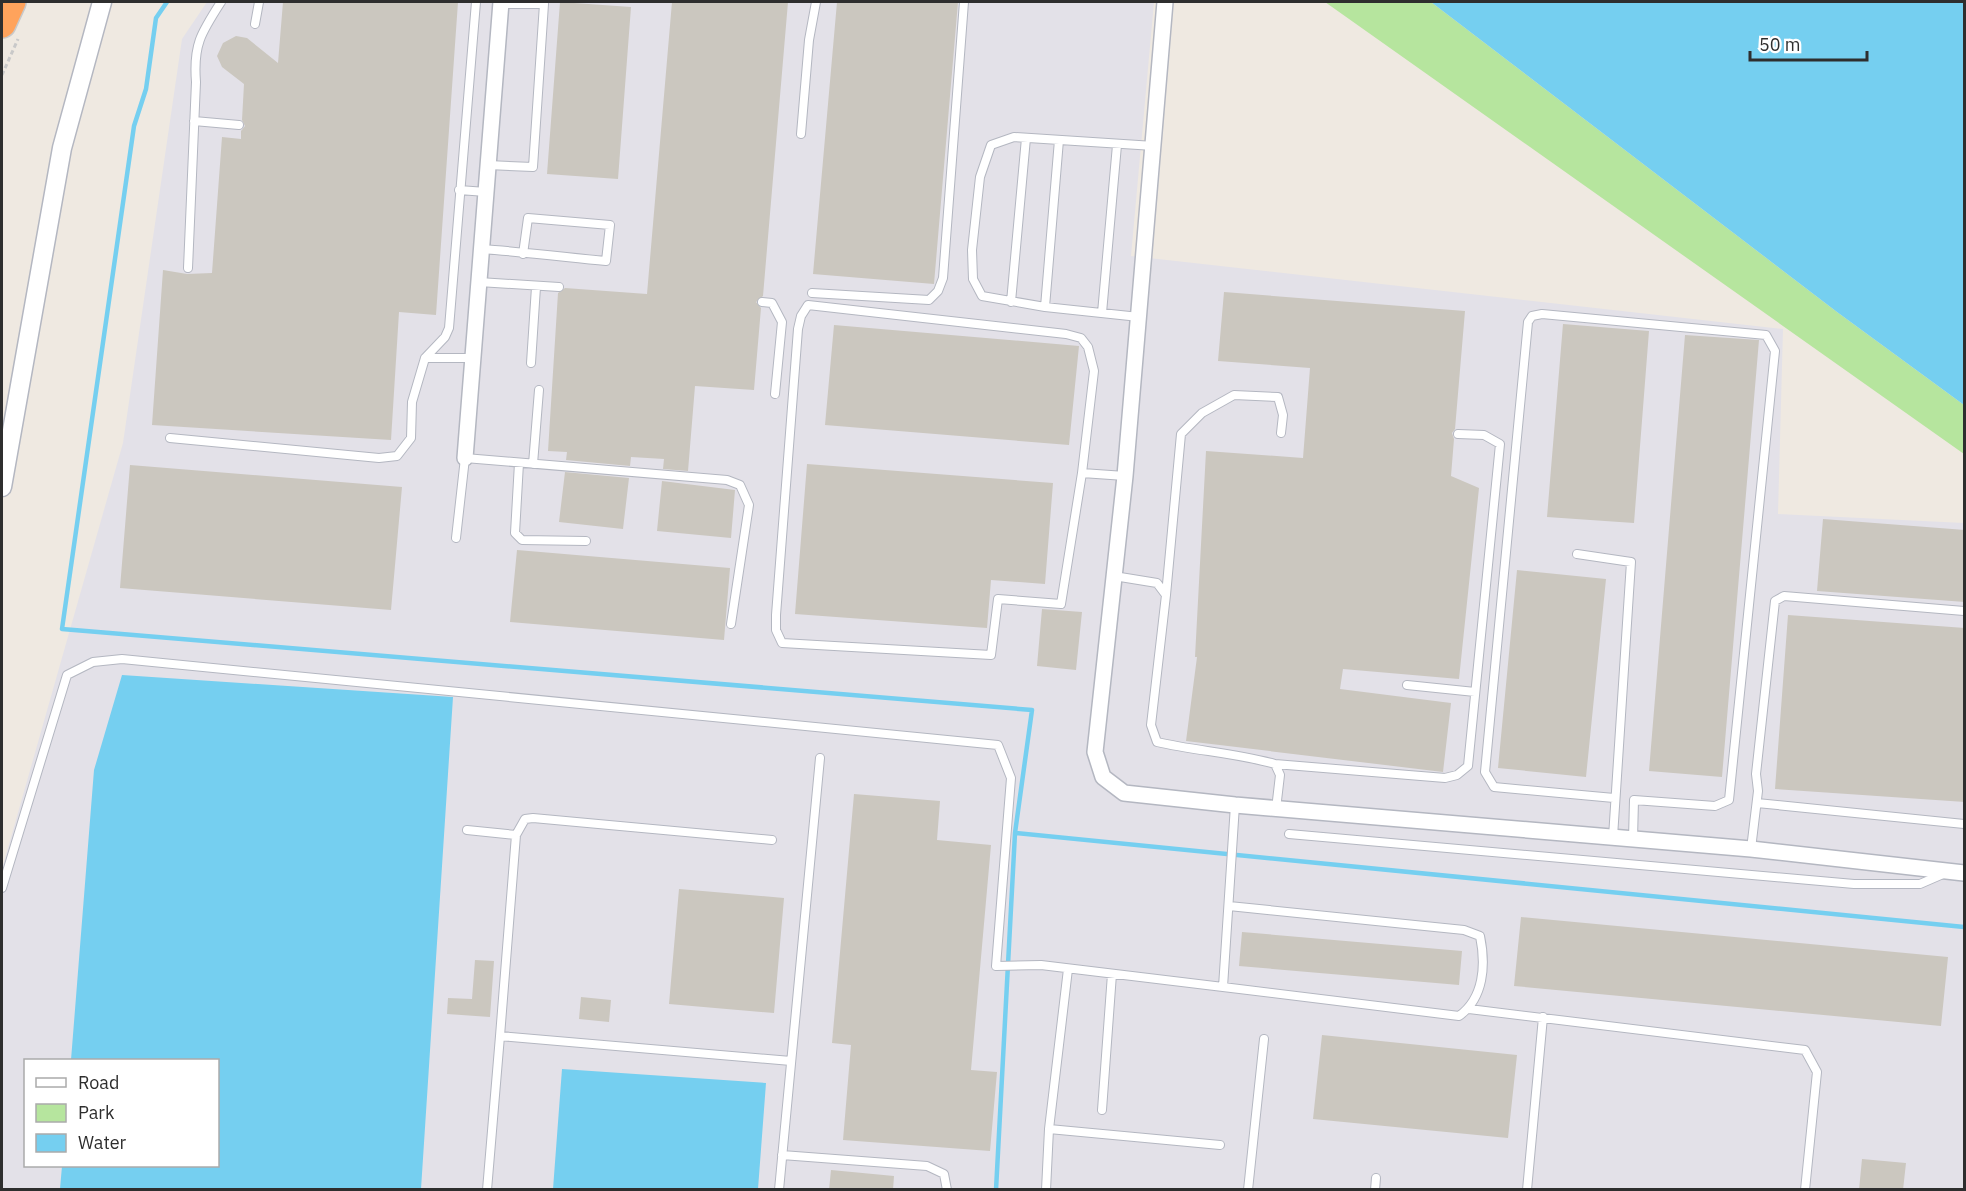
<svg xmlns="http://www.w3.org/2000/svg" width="1966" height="1191" viewBox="0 0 1966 1191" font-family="'IBM Plex Sans',sans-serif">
  <rect width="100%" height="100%" fill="#efe9e1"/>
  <path fill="#e3e1e8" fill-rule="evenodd" d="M 207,2 L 1154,2 L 1131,256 L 1783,329 L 1778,514 L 1964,523 L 1964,1189 L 2,1190 L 2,869 L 123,443 L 182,39 ZM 26,1060 L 218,1060 L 218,1166 L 26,1166 Z"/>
  <path fill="#b6e59e" d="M 1325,2 L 1431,2 L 1837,312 L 1964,405 L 1964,454 Z"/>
  <path fill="#75cff0" d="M 1431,2 L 1964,2 L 1964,405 L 1837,312 Z
    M 122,675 L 453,697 L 421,1189 L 60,1189 L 62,1166 L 218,1166 L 218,1060 L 71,1060 L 94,770 Z
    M 562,1069 L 766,1083 L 758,1189 L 553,1189 Z"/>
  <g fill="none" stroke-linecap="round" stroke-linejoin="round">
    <path stroke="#75cff0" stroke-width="4.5" d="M 167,2 L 156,18 L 146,89 L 134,126 L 62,629 L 1032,710 L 1015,833 L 1964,927
      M 996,1190 L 1015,833"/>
  </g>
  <path fill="#cbc7bf" d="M 283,2 L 458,2 L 436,315 L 399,312 L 391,440 L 152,425 L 163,270 L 187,274 L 212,273 L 222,137 L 241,139 L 241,131 L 245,126 L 242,120 L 244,84 L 222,67 L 217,56 L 223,43 L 236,36 L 247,38 L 278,63 Z
    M 560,2 L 631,7 L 618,179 L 547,174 Z
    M 672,2 L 788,2 L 763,296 L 756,302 L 761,308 L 754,390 L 695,386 L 688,471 L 663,469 L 664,459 L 631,457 L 630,466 L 566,460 L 567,452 L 548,451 L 558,293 L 565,288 L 647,294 Z
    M 837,2 L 958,2 L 934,284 L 813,274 Z
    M 1224,292 L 1465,311 L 1455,429 L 1452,433 L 1454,439 L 1451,476 L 1479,488 L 1459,679 L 1343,669 L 1340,689 L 1451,703 L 1443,772 L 1186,741 L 1197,657 L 1195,657 L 1206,451 L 1303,458 L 1310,368 L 1218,361 Z
    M 1563,324 L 1649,331 L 1634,523 L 1547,517 Z
    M 834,325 L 1079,346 L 1069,445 L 825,425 Z
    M 1685,335 L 1759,340 L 1722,777 L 1649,771 Z
    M 807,464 L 1053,483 L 1045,584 L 991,580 L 987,628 L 795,614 Z
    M 130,465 L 402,487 L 391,610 L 120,588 Z
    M 565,472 L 629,478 L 623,529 L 559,522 Z
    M 662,481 L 735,490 L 731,538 L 657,531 Z
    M 1823,519 L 1965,530 L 1965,602 L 1817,591 Z
    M 517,550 L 730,568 L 724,640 L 510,622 Z
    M 1517,570 L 1606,579 L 1586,777 L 1498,768 Z
    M 1042,609 L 1082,612 L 1076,670 L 1037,666 Z
    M 1788,615 L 1965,628 L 1965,802 L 1775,789 Z
    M 854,794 L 940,801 L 937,840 L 991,845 L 971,1070 L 997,1072 L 990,1151 L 843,1140 L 851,1045 L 832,1043 Z
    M 679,889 L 784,898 L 774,1013 L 669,1004 Z
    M 1521,917 L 1948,957 L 1941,1026 L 1514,986 Z
    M 1242,932 L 1462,951 L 1459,985 L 1239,966 Z
    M 475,960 L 494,961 L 490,1017 L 447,1014 L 448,998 L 472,999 Z
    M 581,997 L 611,1000 L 609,1022 L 579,1019 Z
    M 1322,1035 L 1517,1055 L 1508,1138 L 1313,1119 Z
    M 1862,1159 L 1906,1163 L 1903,1190 L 1859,1190 Z
    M 831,1170 L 894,1176 L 893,1190 L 829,1190 Z"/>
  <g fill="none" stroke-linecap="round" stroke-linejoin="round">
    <g stroke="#b4b7c1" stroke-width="10">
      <path id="service" d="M 255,24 L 259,2
        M 194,121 L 239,125
        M 801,134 L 809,40 L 816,2
        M 488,165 L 533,167 L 544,4 L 501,4
        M 459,190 L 486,192
        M 482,249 C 523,252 565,257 606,261 L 610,225 L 528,218 L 523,254
        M 188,268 L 196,82 C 193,45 201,33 221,2
        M 479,282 L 559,287
        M 812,293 L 929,300 L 938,291 L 943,278 L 964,2
        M 762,302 L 772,303 L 782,322 L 775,394
        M 1011,302 L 1026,138
        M 808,305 L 1066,334 L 1081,338 L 1088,347 L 1094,371 L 1082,473 L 1061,604 L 998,599 L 991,655 L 782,643 L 776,630 L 776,615 L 798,329 L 801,316 Z
        M 1045,307 L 1059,140
        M 1102,313 L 1117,145
        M 1139,317 L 1045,307 L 982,296 L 973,279 L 972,250 L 980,177 L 991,145 L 1014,137 L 1154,146
        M 425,358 L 445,337 L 449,328 L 476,2
        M 531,363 L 536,287
        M 170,438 L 379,458 L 397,456 L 411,438 L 412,402 L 425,358 L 473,358
        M 519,463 L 515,533 L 522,540 L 586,541
        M 533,464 L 539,390
        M 1082,473 L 1125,476
        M 456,538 L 465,458 L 727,480 L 740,485 L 749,505 L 731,624
        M 1577,554 L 1631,562 L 1613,837
        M 1114,576 L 1157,583 L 1166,595 L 1151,725 L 1157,742 C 1196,751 1236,753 1275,764 L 1280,775 L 1276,809
        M 1166,595 L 1181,434 L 1202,413 L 1234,395 L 1278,397 L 1283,415 L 1281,433
        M 1407,685 L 1475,692
        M 1275,764 L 1445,778 L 1457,775 L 1468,766 L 1500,444 L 1484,435 L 1458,434
        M 1614,798 L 1494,787 L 1485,772 L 1528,322 L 1532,316 L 1542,314 L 1766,335 L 1775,351 L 1729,800 L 1715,806 L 1634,800 L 1633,839
        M 1757,803 L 1964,824
        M 467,830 L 516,835 L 500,1036 L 791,1061
        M 1289,834 L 1854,884 L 1920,884 L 1943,874
        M 516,835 L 525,819 L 533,818 L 772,840
        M 1751,849 L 1758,791 L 1756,774 L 1775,601 L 1784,596 L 1964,611
        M 2,888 L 67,675 L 93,662 L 122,659 L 998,745 L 1011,778 L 996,966 L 1041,965 L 1223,987 L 1235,805
        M 1223,987 L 1459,1016 C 1484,998 1486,965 1480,936 L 1464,930 L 1229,906
        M 1469,1009 L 1805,1050 L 1817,1072 L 1805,1190
        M 1102,1110 L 1112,974
        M 1049,1129 L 1220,1145
        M 782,1155 L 927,1166 L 944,1174 L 947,1190
        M 487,1190 L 500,1036
        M 779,1190 L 820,758
        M 1046,1190 L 1049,1129 L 1068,969
        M 1248,1190 L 1264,1039
        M 1375,1190 L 1376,1178
        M 1527,1190 L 1543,1017"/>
    </g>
    <g stroke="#b4b7c1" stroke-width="18">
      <path id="minor" d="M 1165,2 L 1125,476 L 1095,752 L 1103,777 L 1124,793 L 1235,805 L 1751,849 L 1964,873
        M 465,458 L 501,2"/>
    </g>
    <g stroke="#b4b7c1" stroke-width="21">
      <path id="tertiary" d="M 2,487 L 62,148 L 102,2"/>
    </g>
    <g stroke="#c9c9c9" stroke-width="30">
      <path id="motorway" d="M 2,24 L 12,2"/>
    </g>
    <path stroke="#c9c9c9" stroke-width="3" stroke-dasharray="4.5 3" stroke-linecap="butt" d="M 2,75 L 18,39"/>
    <use href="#service" stroke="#fff" stroke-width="8"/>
    <use href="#minor" stroke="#fff" stroke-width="15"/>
    <use href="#tertiary" stroke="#fff" stroke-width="18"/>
    <use href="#motorway" stroke="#ffa35c" stroke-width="27"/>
  </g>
  <rect width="1966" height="1191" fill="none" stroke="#2e2e2e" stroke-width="6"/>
  <rect x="24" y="1059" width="195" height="108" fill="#ffffff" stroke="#ababab" stroke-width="1.5"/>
  <rect x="36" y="1078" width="30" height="9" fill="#ffffff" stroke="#ababab" stroke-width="1.5"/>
  <text x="78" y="1089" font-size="18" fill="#2e2e2e">Road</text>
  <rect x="36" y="1104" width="30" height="18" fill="#b6e59e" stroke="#ababab" stroke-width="1.5"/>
  <text x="78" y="1119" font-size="18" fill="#2e2e2e">Park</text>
  <rect x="36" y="1134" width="30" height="18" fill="#75cff0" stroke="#ababab" stroke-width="1.5"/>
  <text x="78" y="1149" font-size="18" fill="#2e2e2e">Water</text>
  <path d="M1750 51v9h117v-9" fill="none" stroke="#2e2e2e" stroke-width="3"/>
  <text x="1759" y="51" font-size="18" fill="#2e2e2e" stroke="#ffffff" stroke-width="4.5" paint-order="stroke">50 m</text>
</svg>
